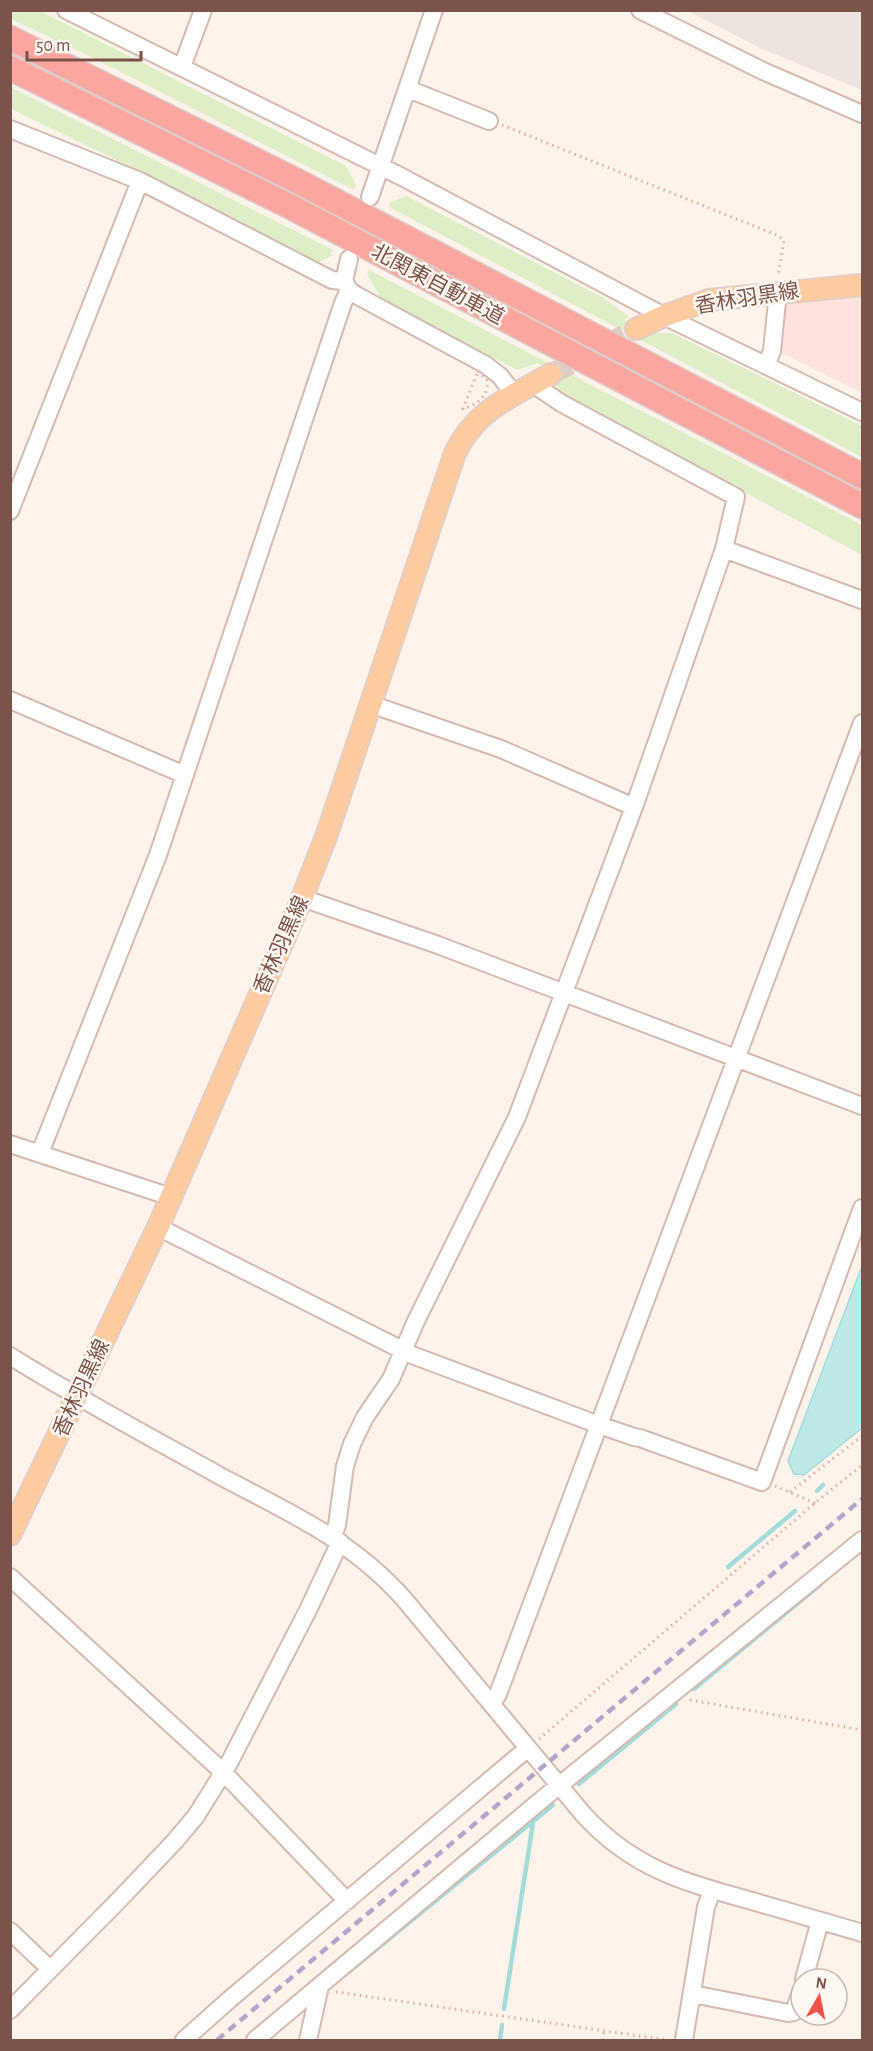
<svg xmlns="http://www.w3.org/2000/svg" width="873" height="2051" viewBox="0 0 873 2051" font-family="'Alegreya Sans','Noto Sans JP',sans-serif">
  <rect width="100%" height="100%" fill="#fef3eb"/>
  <path fill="#fee2de" d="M 862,292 L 862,393 L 778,351 L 784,299 Z"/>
  <path fill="#ede4e0" d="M 688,11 L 862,11 L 862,90 L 762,49 Z"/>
  <path fill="#deeec7" d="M 11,10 L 40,11 L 346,166 L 356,185 L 354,190 L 93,58 L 11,19 Z
    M 10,87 L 333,250 L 331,256 L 316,264 L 137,170 L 11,109 Z
    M 406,196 L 604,298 L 629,317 L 624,320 L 644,335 L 651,333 L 672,333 L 862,426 L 862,457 L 389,207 L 390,202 Z
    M 369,270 L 862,525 L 862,555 L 563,396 L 554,383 L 558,380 L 538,363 L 517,370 L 381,299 L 367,274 Z"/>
  <path fill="#bdeae9" stroke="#a2dddb" stroke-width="1.5" d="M 862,1266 L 862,1428 L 804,1475 L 794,1474 L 788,1461 Z"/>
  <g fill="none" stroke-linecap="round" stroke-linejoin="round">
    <path stroke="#a2dddb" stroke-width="4.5" d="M 817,1491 L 823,1485
      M 728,1567 L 795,1511
      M 694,1689 L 821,1584
      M 579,1784 L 676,1704
      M 346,1974 L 553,1805
      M 504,2009 L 533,1823
      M 500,2040 L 502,2025"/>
    <path stroke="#decbc3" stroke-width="21" stroke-dasharray="21 10" stroke-linecap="butt" d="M 551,374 L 636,329"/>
    <g stroke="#d4bab1" stroke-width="20">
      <path id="minor" d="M 66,10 L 402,177 L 664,316 L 862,412
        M 640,10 L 763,71 L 862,114
        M 182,67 L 203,10
        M 408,89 L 489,121
        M 10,129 L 140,181 L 332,280 L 344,281
        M 370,197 L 434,10
        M 349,259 L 344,281 L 349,290 L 356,295 L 486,365 L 500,376 L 514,394
        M 766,365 L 772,351 L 778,292
        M 10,511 L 140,181
        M 724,549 L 862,600
        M 10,700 L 185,775
        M 370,704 L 501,749 L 634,807
        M 302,898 L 438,945 L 862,1106
        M 10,1144 L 171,1197
        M 40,1153 L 158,855 L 343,303 L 349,290
        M 158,1227 L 412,1355 L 599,1425 L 634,1437 L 640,1438 L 762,1482 L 862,1208
        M 10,1356 C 79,1399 150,1437 220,1476 C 288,1512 352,1540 404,1599 L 583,1814 C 633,1869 684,1882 752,1901 C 789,1912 826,1922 862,1933
        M 333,1537 L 337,1525 L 345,1466 L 352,1444 L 365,1417 L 391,1379 L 416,1321 L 517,1117 L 634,807 L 724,549 L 736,497 L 561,403 L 533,384
        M 10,1577 L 223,1772 L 347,1901
        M 492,1704 L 498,1694 L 862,723
        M 10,1931 L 50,1969
        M 804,1979 L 820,1921
        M 693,1994 L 788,2013 L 794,2012 L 801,1992
        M 10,2010 L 118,1901 L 175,1841 L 196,1816 L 229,1763 L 308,1610 L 340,1542
        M 184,2040 L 230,1999 L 528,1748
        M 255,2040 L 540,1801 L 862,1540
        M 308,2040 L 320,1986
        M 684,2040 L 706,1907 L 712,1890"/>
    </g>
    <g stroke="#dacfcd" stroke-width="24">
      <path id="major" d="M 636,329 L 664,316 L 709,300 L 862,285
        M 10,1535 L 158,1227 L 302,898 L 327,834 L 455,453 C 476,409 511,397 551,374"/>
    </g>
    <g stroke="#dacfcd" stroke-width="27">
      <path id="highway" d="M 10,38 L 299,182 L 862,476
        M 10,68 L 289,206 L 862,506"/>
    </g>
    <path stroke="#dcaea2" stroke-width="3" stroke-dasharray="1.5 4.5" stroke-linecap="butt" d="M 502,125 L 779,236 L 784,241 L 778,276
      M 478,371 L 487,380 C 489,397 477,404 463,409 Z
      M 775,1486 L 815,1503
      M 790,1492 L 862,1436
      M 690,1700 L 862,1730
      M 539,1739 L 815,1503 L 862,1465
      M 336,1992 L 668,2040
      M 603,2040 L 604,2031"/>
    <use href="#minor" stroke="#fff" stroke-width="16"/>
    <use href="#major" stroke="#ffcba1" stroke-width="21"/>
    <use href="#highway" stroke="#fba69e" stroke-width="24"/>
    <path stroke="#b3a6cb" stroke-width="4.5" stroke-dasharray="9 6" stroke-linecap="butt" d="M 217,2040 L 862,1499"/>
  </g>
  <g text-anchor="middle" stroke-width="5" stroke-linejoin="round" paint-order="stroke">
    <g font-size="21" fill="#7c534b" stroke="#fff8f3">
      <text transform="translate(438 284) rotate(28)" y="7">北関東自動車道</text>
      <text transform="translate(747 298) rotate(-9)" y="7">香林羽黒線</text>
      <text transform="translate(281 945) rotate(-66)" y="7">香林羽黒線</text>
      <text transform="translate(81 1388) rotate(-65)" y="7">香林羽黒線</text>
    </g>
  </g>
  <rect width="873" height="2051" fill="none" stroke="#7c534b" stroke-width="24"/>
  <g transform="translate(819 1997) rotate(9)"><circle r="28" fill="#fff8f3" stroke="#cbb6b0" stroke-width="1.5"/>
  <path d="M0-4.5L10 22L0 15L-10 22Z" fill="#ef5149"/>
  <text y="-9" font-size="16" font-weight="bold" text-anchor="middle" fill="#7c534b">N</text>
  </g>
  <path d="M27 51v9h114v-9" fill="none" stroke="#7c534b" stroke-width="3"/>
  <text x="36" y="51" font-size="18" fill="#7c534b" stroke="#fff8f3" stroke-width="4.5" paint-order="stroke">50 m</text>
</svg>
